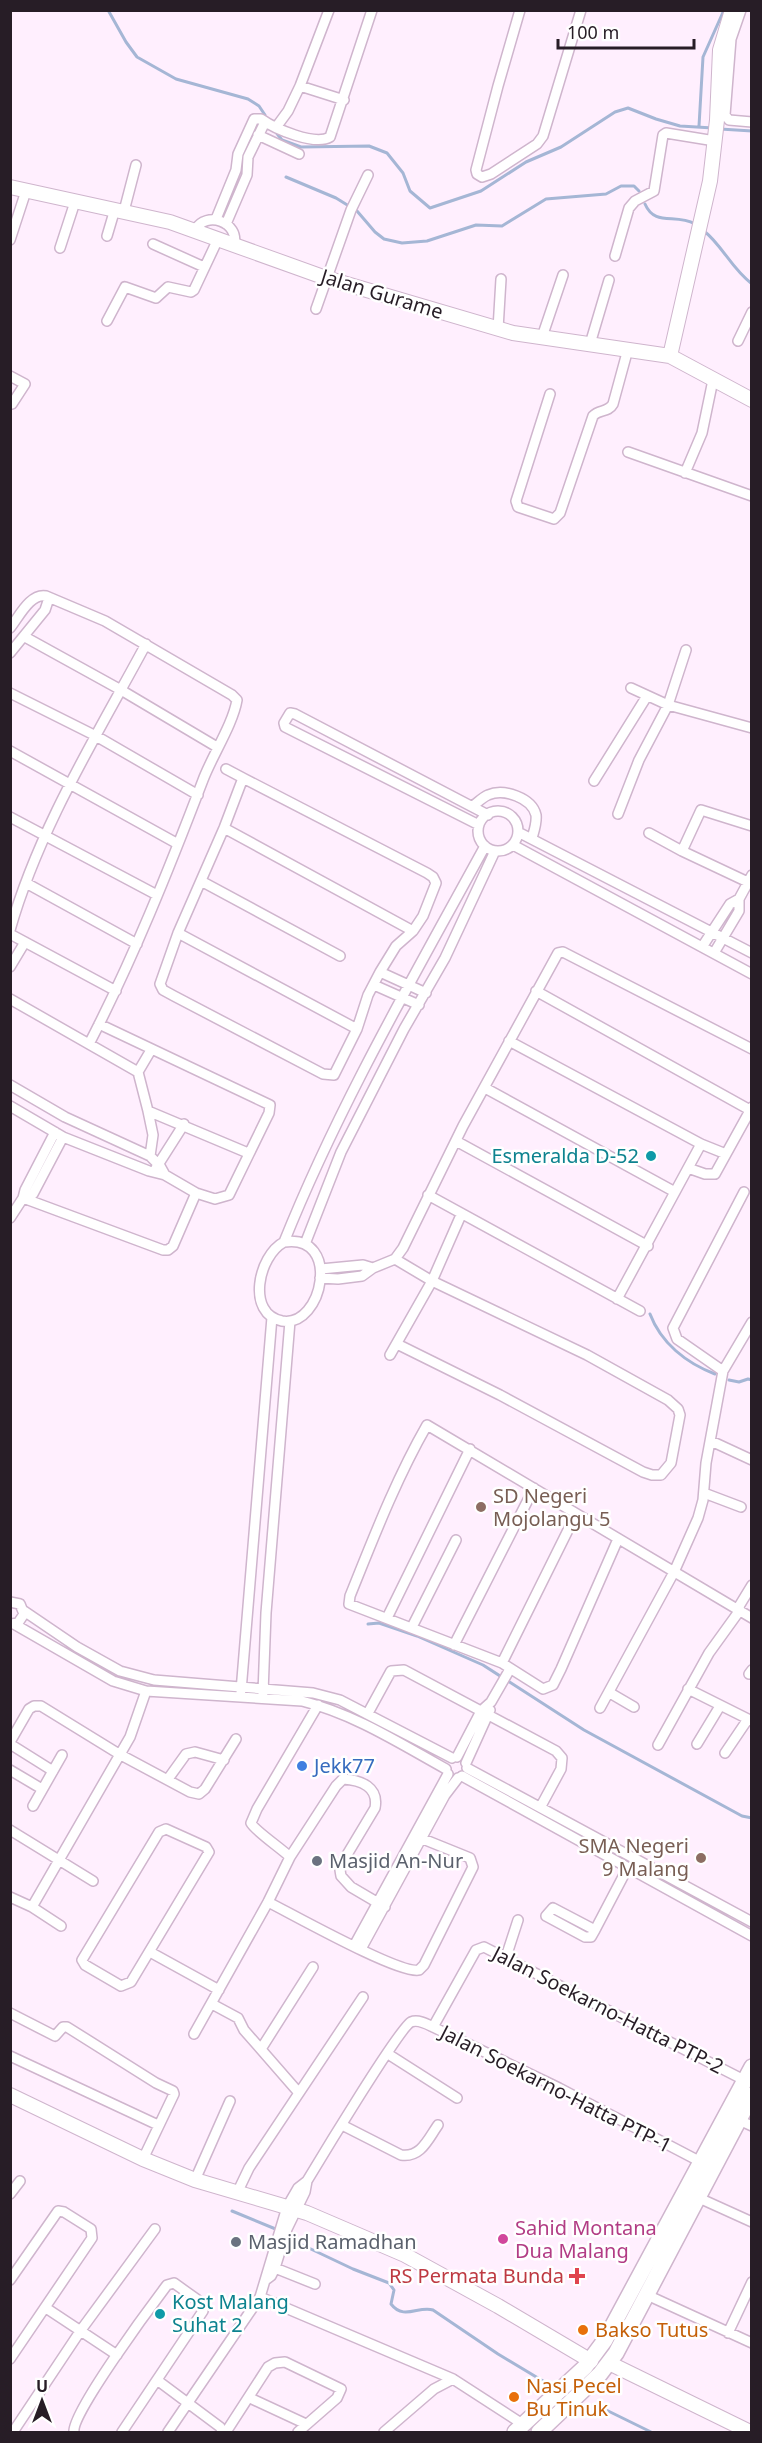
<svg xmlns="http://www.w3.org/2000/svg" width="762" height="2443" viewBox="0 0 762 2443" font-family="'Noto Sans',sans-serif">
  <rect width="100%" height="100%" fill="#ffeffe"/>
  <g fill="none" stroke-linecap="round" stroke-linejoin="round">
    <path stroke="#a5b6d5" stroke-width="3" d="M 108,10 L 126,42 L 137,57 L 176,79 L 248,99 L 259,106 L 265,115
      M 699,126 L 703,57 L 724,10
      M 720,129 L 752,131
      M 275,131 L 282,140 L 301,147 L 369,146 L 387,153 L 403,173 L 410,191 L 430,208 L 481,191 L 526,162 L 561,147 L 615,112 L 628,108 L 656,119 L 680,126 L 713,128
      M 286,177 L 336,198 L 357,211 L 375,232 L 384,239 L 402,243 L 427,241 L 476,225 L 502,226 L 546,199 L 606,194 L 621,186 L 634,186 L 639,191
      M 645,204 C 655,227 675,213 695,224
      M 704,231 C 722,245 731,268 752,284
      M 650,1314 C 661,1343 686,1363 715,1374
      M 729,1380 L 739,1382 L 748,1379 L 752,1380
      M 368,1624 L 379,1623 L 417,1636 L 483,1665 L 584,1730 L 742,1816 L 752,1818
      M 232,2211 L 278,2230
      M 286,2234 L 294,2241 L 353,2269 L 389,2283 L 394,2290 L 391,2304 C 404,2321 419,2305 433,2310 L 498,2354 L 548,2384
      M 598,2406 L 651,2432"/>
    <g stroke="#cfb5cd" stroke-width="12">
      <path id="street" d="M 520,10 L 498,86 L 476,170 L 477,174 L 482,177 L 491,174 L 537,144 L 543,136 L 581,10
        M 300,86 L 344,100
        M 721,115 L 725,115 L 729,120 L 752,122
        M 725,115 L 731,39 L 741,10
        M 277,126 L 288,111 L 300,86 L 329,10
        M 258,135 L 299,154
        M 124,211 L 136,165
        M 216,219 L 236,170 L 238,154 L 254,119 L 261,119 C 275,129 315,146 330,137 L 372,10
        M 226,224 L 247,175 L 248,157 L 265,122
        M 195,230 C 206,210 240,222 234,245
        M 107,236 L 115,209
        M 10,240 L 26,191
        M 153,244 L 204,267
        M 60,248 L 75,202
        M 615,256 L 629,208 L 635,201 L 654,191 L 663,135 L 666,133 L 715,141
        M 316,309 L 351,210 L 368,175
        M 107,321 L 125,287 L 156,298 L 168,287 L 191,292 L 194,290 L 218,239
        M 498,329 L 501,279
        M 542,337 L 563,275
        M 738,341 L 752,312
        M 590,344 L 609,280
        M 10,376 L 25,384 L 12,404
        M 550,394 L 516,501 L 518,507 L 554,519 L 560,513 L 593,416 C 599,409 608,413 613,404 L 628,349
        M 628,452 L 752,496
        M 685,473 L 702,433 L 713,380
        M 10,628 C 19,617 30,593 46,596 L 105,621 L 232,695 L 237,700 C 233,724 212,756 203,780 C 169,869 133,959 89,1044
        M 25,637 L 121,690 L 217,747
        M 10,653 L 45,610 L 49,598
        M 631,688 L 668,705 L 752,728
        M 10,693 L 96,736 L 198,795
        M 10,751 L 178,844
        M 226,769 L 243,778 L 224,828 L 178,933 L 160,984 L 163,990 L 174,996 L 323,1074 L 334,1075 L 357,1029 L 368,995 L 380,972 L 396,946 L 413,931 L 423,916 L 436,883 L 433,877 L 427,873 L 243,778
        M 594,781 L 647,696
        M 473,806 C 478,802 483,797 488,795 C 504,788 532,798 536,815 C 537,823 534,831 532,838
        M478 831a20 20 0 1 1 40 0a20 20 0 1 1-40 0Z
        M 618,814 L 639,760 L 668,705 L 686,650
        M 10,817 L 157,895
        M 479,825 L 285,727 L 284,723 L 290,713 L 295,714 L 488,815
        M 224,828 L 413,931
        M 518,832 L 752,953
        M 649,833 L 682,851 L 752,884
        M 513,845 L 752,974
        M 682,851 L 701,810 L 752,826
        M 201,881 L 340,956
        M 26,883 L 137,944
        M 10,930 C 39,828 96,737 146,644
        M 178,933 L 357,1029
        M 10,934 L 116,991
        M 702,947 L 730,904 L 739,899
        M 714,953 L 739,911 L 739,899 L 752,875
        M 10,967 L 25,942
        M 380,972 L 426,993
        M 374,985 L 419,1005
        M 536,991 L 750,1110
        M 10,999 L 138,1072
        M 509,1041 L 701,1144 L 726,1154
        M 151,1050 L 138,1072 L 148,1111 L 248,1153
        M 10,1085 L 65,1117 L 150,1156 L 160,1166 L 165,1175
        M 485,1088 L 675,1192
        M 10,1106 L 63,1137 L 149,1171 L 165,1175 L 196,1193 L 215,1199 L 229,1195 L 269,1113 L 270,1105 L 99,1024
        M 148,1111 L 153,1135 L 150,1156
        M 456,1141 L 648,1246
        M 156,1168 L 184,1124
        M 688,1168 L 701,1144
        M 428,1195 L 640,1311
        M 23,1198 L 163,1250 L 168,1250 L 173,1246 L 196,1193
        M 23,1198 L 33,1194 L 63,1137
        M 10,1218 L 23,1198 L 25,1190 L 55,1132
        M 284,1242 C 342,1233 323,1328 282,1321 C 246,1314 258,1256 284,1242 C 339,1105 414,976 485,846
        M 305,1244 L 341,1152 L 404,1029 L 445,958 L 495,851
        M 395,1259 L 432,1281 L 587,1355 L 668,1400 L 678,1409 L 680,1415 L 671,1463 L 661,1475 L 652,1475 L 643,1472 L 500,1395 L 397,1344
        M 321,1269 L 363,1265 L 373,1268
        M 320,1278 L 338,1279 L 362,1276 L 373,1268 L 395,1259 L 403,1248 L 463,1126 L 558,953 L 563,952 L 752,1049
        M 617,1299 L 688,1168 L 705,1174 L 715,1174 L 752,1107
        M 390,1355 L 432,1281 L 461,1215
        M 723,1371 L 677,1339 L 673,1328 L 744,1192
        M 711,1441 L 752,1460
        M 704,1493 L 741,1507
        M 618,1539 L 561,1669 L 553,1685 L 543,1689 L 502,1663 L 349,1604 L 350,1596 C 373,1539 396,1479 427,1425 L 752,1618
        M 10,1602 L 20,1604 L 24,1614 L 18,1623 L 11,1624
        M 738,1608 L 752,1585
        M 24,1611 L 77,1647 L 120,1671 L 154,1680 L 313,1693 L 340,1700 L 452,1758
        M 387,1618 L 470,1449
        M 14,1624 L 113,1681 L 146,1691 L 302,1701 C 354,1714 399,1743 446,1769
        M 412,1627 L 456,1540
        M 454,1645 L 534,1488
        M 502,1663 L 576,1514
        M 749,1674 L 752,1670
        M 688,1689 L 752,1721
        M 241,1691 L 272,1317
        M 263,1693 L 266,1613 L 290,1321
        M 610,1693 L 634,1707
        M 600,1708 L 674,1572 L 698,1518 L 703,1500 L 706,1463 L 723,1371 L 752,1322
        M 368,1713 L 391,1671 L 404,1670 L 556,1751 L 562,1758 L 561,1769 L 541,1806
        M 10,1742 L 29,1709 L 34,1706 L 41,1706 L 119,1754 L 190,1792 L 199,1794 L 205,1789 L 236,1739
        M 10,1744 L 53,1771
        M 697,1744 L 720,1706
        M 658,1745 L 709,1653 L 740,1610
        M 725,1753 L 748,1719
        M 457,1757 L 481,1711 L 491,1702 L 510,1669
        M 466,1763 L 490,1710
        M 467,1768 L 752,1922
        M 10,1770 L 42,1789
        M 462,1776 L 752,1936
        M 168,1779 L 186,1754 L 195,1752 L 224,1760
        M 33,1806 L 62,1755
        M 166,1829 L 206,1847 L 209,1852 L 131,1982 L 121,1986 L 85,1965 L 82,1960 L 159,1832 Z
        M 10,1830 L 93,1881
        M 290,1857 C 282,1849 254,1830 251,1823 L 257,1809 L 318,1705
        M 10,1897 L 32,1907 L 130,1737 L 146,1691
        M 268,1902 C 292,1914 400,1975 419,1970 L 424,1965 L 473,1867 L 470,1858 L 423,1839
        M 32,1907 L 61,1926
        M 595,1930 L 553,1908 L 546,1916 L 585,1937 L 591,1937 L 595,1930 L 627,1869
        M 354,1946 L 448,1774
        M 361,1949 L 445,1795 L 458,1778
        M 150,1952 L 219,1990
        M 506,1957 L 518,1920
        M 212,2004 L 238,2018 L 244,2030 L 299,2093
        M 10,2013 L 55,2036 L 63,2027 L 67,2027 L 156,2083 L 173,2091 L 174,2094 L 143,2159
        M 433,2027 L 476,1950 L 484,1947 L 744,2080
        M 194,2034 L 268,1902 L 290,1857 L 336,1786 L 343,1779 C 361,1780 379,1787 375,1808 L 345,1858 L 340,1870 L 341,1876 L 351,1887 L 385,1907
        M 261,2049 L 313,1967
        M 388,2054 L 457,2098
        M 10,2056 L 158,2125
        M 739,2120 L 752,2126
        M 342,2125 L 401,2155 C 421,2158 428,2139 438,2125
        M 195,2180 L 230,2101
        M 238,2191 L 249,2168 L 363,1997
        M 10,2194 L 20,2181
        M 699,2198 L 752,2222
        M 275,2268 L 315,2284
        M 267,2279 L 271,2276 L 275,2268 L 287,2229 L 305,2192 L 307,2181
        M 10,2280 L 58,2211 L 64,2212 L 91,2229 L 92,2238 L 10,2359
        M 647,2295 L 752,2343
        M 260,2297 L 453,2379 L 524,2425
        M 46,2308 L 117,2355
        M 728,2333 L 752,2282
        M 157,2380 L 220,2427 L 223,2432
        M 250,2398 L 306,2424
        M 13,2432 L 81,2330 L 155,2229
        M 74,2432 C 71,2414 151,2306 167,2285 L 174,2283 L 202,2303 L 203,2311 L 122,2432
        M 168,2432 L 260,2297 L 287,2207 L 298,2188 L 307,2181 C 319,2161 400,2027 411,2022 C 418,2019 427,2024 433,2027 L 559,2088 L 699,2161
        M 226,2432 L 268,2367 L 275,2363 L 285,2362 L 341,2389 L 337,2398 L 298,2432
        M 384,2432 L 434,2389 L 453,2379"/>
    </g>
    <g stroke="#cfb5cd" stroke-width="16">
      <path id="secondary" d="M 10,187 L 170,222 L 326,278 L 513,333 L 670,356 L 752,400
        M 670,356 L 710,181 L 717,120 L 720,50 L 732,10
        M 10,2095 L 143,2159 L 195,2180 L 307,2213 L 405,2255 L 498,2306 L 591,2361
        M 609,2363 L 750,2432"/>
    </g>
    <g stroke="#cfb5cd" stroke-width="18">
      <path id="primary" d="M 515,2432 L 585,2367 L 605,2340 L 752,2067
        M 539,2432 L 600,2374 L 616,2353 L 752,2095"/>
    </g>
    <use href="#street" stroke="#fff" stroke-width="9"/>
    <use href="#secondary" stroke="#fff" stroke-width="14"/>
    <use href="#primary" stroke="#fff" stroke-width="15"/>
  </g>
  <g fill="#0f9aa8" stroke="#fff" stroke-width="2">
    <circle cx="651" cy="1156" r="6"/>
    <circle cx="160" cy="2314" r="6"/>
  </g>
  <g fill="#8d6e63" stroke="#fff" stroke-width="2">
    <circle cx="481" cy="1507" r="6"/>
    <circle cx="701" cy="1858" r="6"/>
  </g>
  <circle fill="#3f7fe0" stroke="#fff" stroke-width="2" cx="302" cy="1766" r="6"/>
  <g fill="#6b7280" stroke="#fff" stroke-width="2">
    <circle cx="317" cy="1861" r="6"/>
    <circle cx="236" cy="2242" r="6"/>
  </g>
  <circle fill="#d1479c" stroke="#fff" stroke-width="2" cx="503" cy="2239" r="6"/>
  <path fill="#e0444e" stroke="#fff" stroke-width="2" d="M574 2267h6v6h6v6h-6v6h-6v-6h-6v-6h6z"/>
  <g fill="#e8710a" stroke="#fff" stroke-width="2">
    <circle cx="583" cy="2330" r="6"/>
    <circle cx="514" cy="2397" r="6"/>
  </g>
  <g text-anchor="middle" stroke-width="5" stroke-linejoin="round" paint-order="stroke">
    <g font-size="20" fill="#271d26" stroke="#fff">
      <text transform="translate(382 294) rotate(17)" y="7">Jalan Gurame</text>
      <text transform="translate(608 2010) rotate(27)" y="7">Jalan Soekarno-Hatta PTP-2</text>
      <text transform="translate(556 2089) rotate(27)" y="7">Jalan Soekarno-Hatta PTP-1</text>
    </g>
    <g font-size="20" fill="#0d838f" stroke="#fff" text-anchor="end">
      <text x="639" y="1163">Esmeralda D-52</text>
      <text x="172" y="2309" text-anchor="start">Kost Malang<tspan x="172" dy="23">Suhat 2</tspan></text>
    </g>
    <g font-size="20" fill="#785e54" stroke="#fff" text-anchor="start">
      <text x="493" y="1503">SD Negeri<tspan x="493" dy="23">Mojolangu 5</tspan></text>
      <text x="689" y="1853" text-anchor="end">SMA Negeri<tspan x="689" dy="23">9 Malang</tspan></text>
    </g>
    <g font-size="20" fill="#366cbe" stroke="#fff" text-anchor="start">
      <text x="314" y="1773">Jekk77</text>
    </g>
    <g font-size="20" fill="#5b616d" stroke="#fff" text-anchor="start">
      <text x="329" y="1868">Masjid An-Nur</text>
      <text x="248" y="2249">Masjid Ramadhan</text>
    </g>
    <g font-size="20" fill="#b23c85" stroke="#fff" text-anchor="start">
      <text x="515" y="2235">Sahid Montana<tspan x="515" dy="23">Dua Malang</tspan></text>
    </g>
    <g font-size="20" fill="#be3a42" stroke="#fff" text-anchor="end">
      <text x="564" y="2283">RS Permata Bunda</text>
    </g>
    <g font-size="20" fill="#c56008" stroke="#fff" text-anchor="start">
      <text x="595" y="2337">Bakso Tutus</text>
      <text x="526" y="2393">Nasi Pecel<tspan x="526" dy="23">Bu Tinuk</tspan></text>
    </g>
  </g>
  <rect width="762" height="2443" fill="none" stroke="#271d26" stroke-width="24"/>
  <g transform="translate(42 2401)" stroke="#ffffff" stroke-width="4.5" paint-order="stroke">
  <path d="M0-4.5L10 22L0 15L-10 22Z" fill="#271d26"/>
  <text y="-9" font-size="16" font-weight="bold" text-anchor="middle" fill="#271d26">U</text>
  </g>
  <path d="M558 39v9h136v-9" fill="none" stroke="#271d26" stroke-width="3"/>
  <text x="567" y="39" font-size="18" fill="#271d26" stroke="#ffffff" stroke-width="4.5" paint-order="stroke">100 m</text>
</svg>
